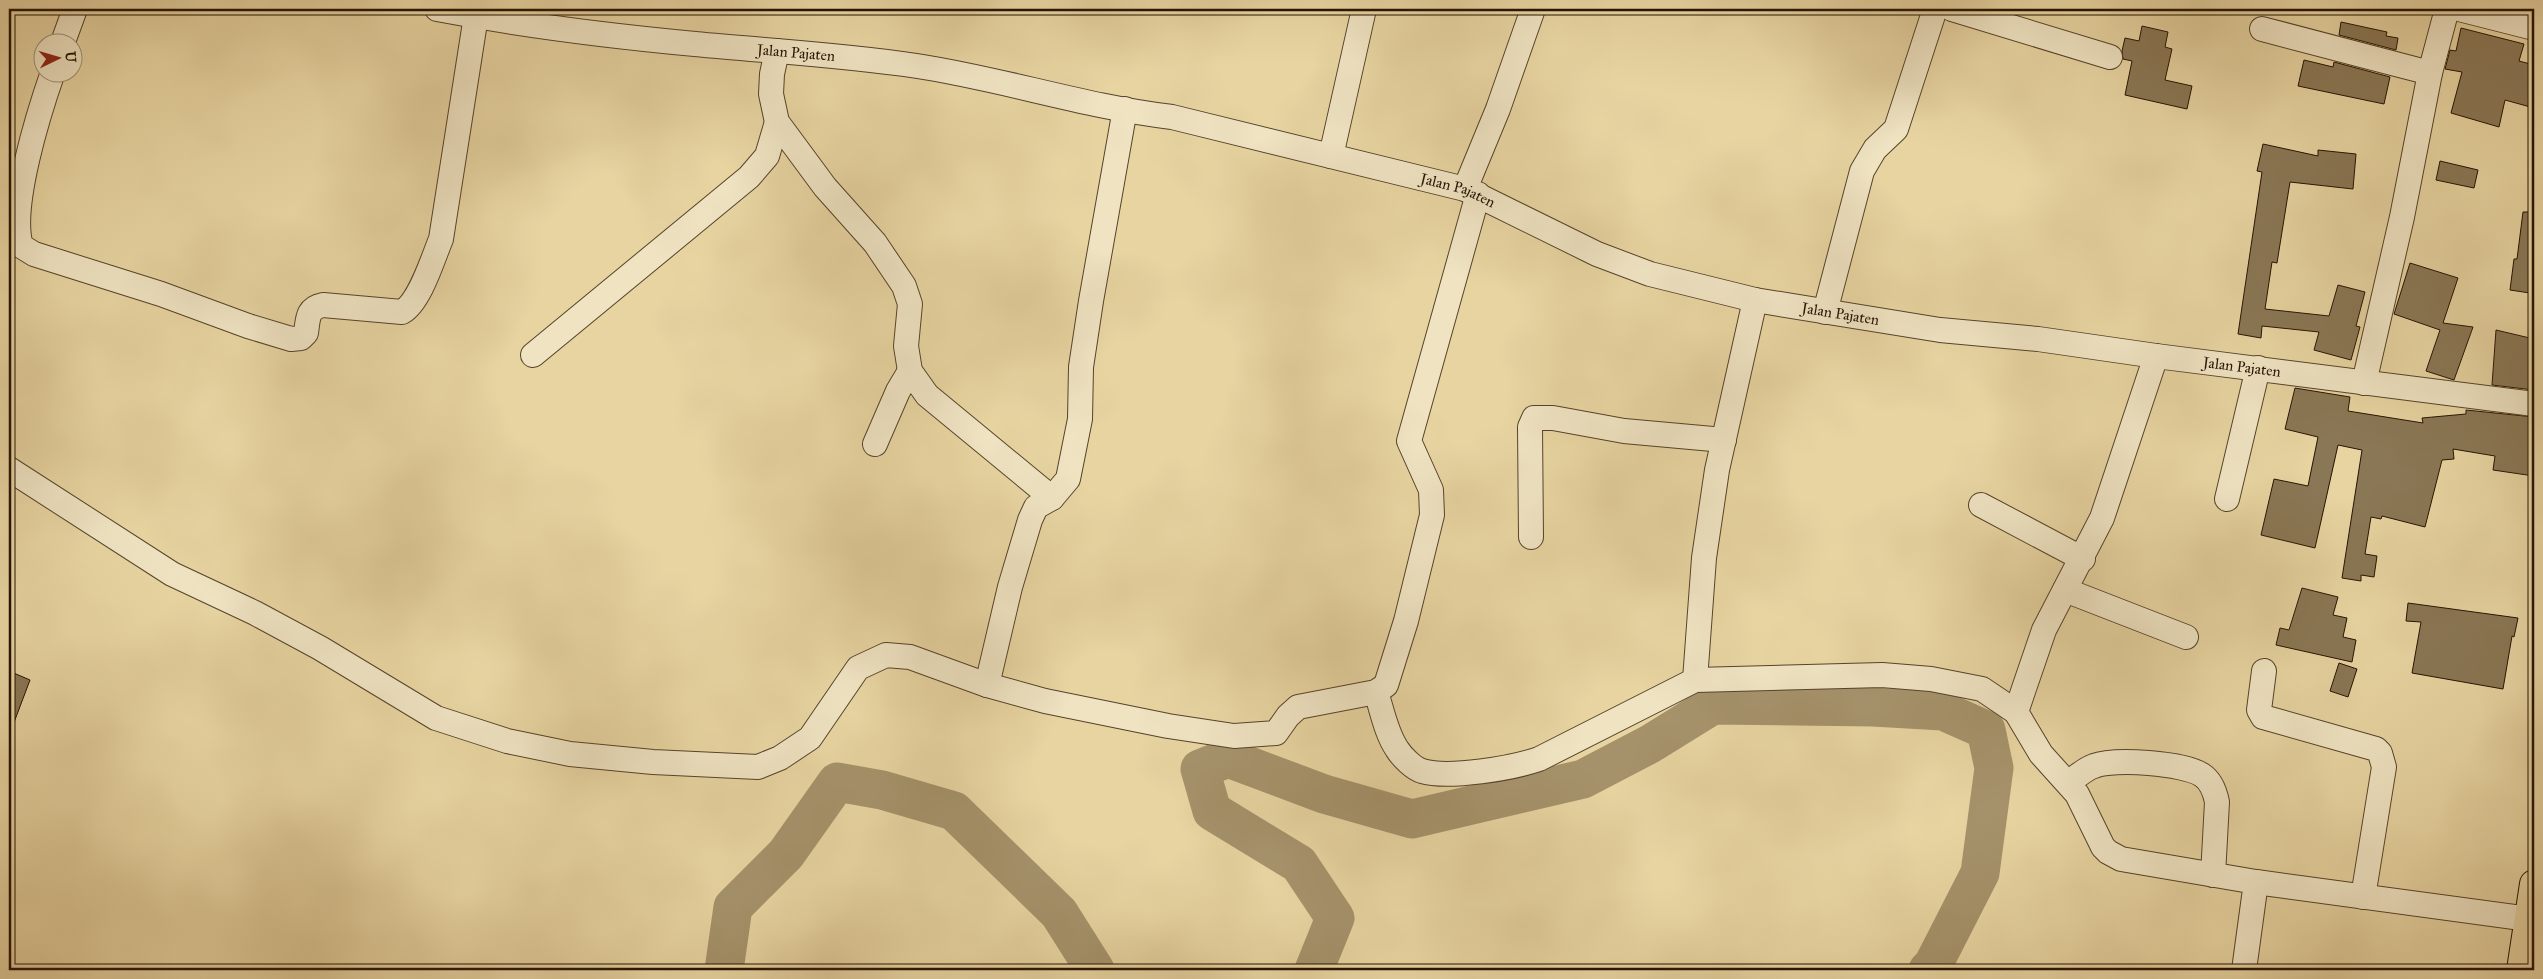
<svg xmlns="http://www.w3.org/2000/svg" width="2543" height="979" viewBox="0 0 2543 979" font-family="'IM FELL Great Primer',serif">
  <rect width="100%" height="100%" fill="#e7d4a1"/>
  <filter id="stains"><feTurbulence type="fractalNoise" baseFrequency=".004" numOctaves="4"/><feColorMatrix values="0 0 0 0 .2 0 0 0 0 .09 0 0 0 0 .02 0 0 0 .5 -.17"/></filter>
  <radialGradient id="worn" r=".72"><stop offset=".6" stop-color="#630" stop-opacity="0"/><stop offset="1" stop-color="#630" stop-opacity=".3"/></radialGradient>
  <g fill="none" stroke-linecap="round" stroke-linejoin="round">
    <path stroke="#a5926b" stroke-width="39" d="M 724,970 L 733,907 L 786,854 L 837,782 L 882,790 L 954,811 L 1059,913 L 1095,970
      M 1314,970 L 1335,918 L 1299,864 L 1212,811 L 1200,769 L 1228,758 L 1324,794 L 1412,819 L 1583,779 L 1650,744 L 1713,705 L 1873,707 L 1943,711 L 1986,730 L 1994,768 L 1980,873 L 1933,965 L 1928,970"/>
  </g>
  <path fill="#8a7755" stroke="#251303" d="M 2341,22 L 2387,32 L 2386,36 L 2398,38 L 2396,50 L 2339,35 Z
    M 2142,26 L 2168,32 L 2165,47 L 2172,49 L 2165,80 L 2192,86 L 2187,109 L 2125,95 L 2132,61 L 2123,59 L 2122,51 L 2125,38 L 2139,41 Z
    M 2461,28 L 2524,44 L 2519,61 L 2534,65 L 2534,108 L 2505,100 L 2499,127 L 2451,113 L 2462,72 L 2445,69 L 2450,50 L 2456,51 Z
    M 2304,60 L 2333,67 L 2334,62 L 2390,77 L 2384,104 L 2298,86 Z
    M 2263,144 L 2318,156 L 2318,150 L 2356,154 L 2353,189 L 2290,182 L 2277,263 L 2272,262 L 2265,309 L 2329,316 L 2338,285 L 2365,292 L 2356,326 L 2360,327 L 2351,360 L 2314,350 L 2319,332 L 2262,326 L 2261,338 L 2238,334 L 2262,172 L 2257,171 Z
    M 2440,161 L 2478,170 L 2474,188 L 2436,180 Z
    M 2523,212 L 2534,212 L 2534,274 L 2530,293 L 2510,290 L 2514,259 L 2517,259 Z
    M 2410,263 L 2458,278 L 2443,323 L 2473,327 L 2454,380 L 2426,371 L 2440,330 L 2394,314 Z
    M 2496,330 L 2534,339 L 2534,357 L 2530,380 L 2534,380 L 2534,390 L 2492,385 Z
    M 2295,388 L 2350,397 L 2348,411 L 2423,423 L 2422,418 L 2466,414 L 2466,410 L 2534,417 L 2534,476 L 2493,470 L 2495,456 L 2453,449 L 2454,459 L 2442,460 L 2425,527 L 2382,516 L 2381,519 L 2371,517 L 2365,554 L 2377,556 L 2374,577 L 2361,575 L 2361,581 L 2342,578 L 2362,450 L 2338,445 L 2315,548 L 2261,535 L 2274,479 L 2308,486 L 2318,437 L 2285,429 Z
    M 2302,588 L 2338,597 L 2333,615 L 2347,618 L 2343,637 L 2356,640 L 2352,662 L 2276,645 L 2280,628 L 2289,630 Z
    M 2408,603 L 2518,618 L 2514,637 L 2512,636 L 2503,689 L 2412,673 L 2421,622 L 2406,621 Z
    M 2339,663 L 2357,669 L 2348,697 L 2330,691 Z
    M 9,671 L 30,680 L 10,733 L 9,732 Z"/>
  <g fill="none" stroke-linecap="round" stroke-linejoin="round">
    <g stroke="#56432a" stroke-width="26">
      <g id="minor">
        <path id="s1" d="M 437,9 C 521,25 609,36 695,44 C 769,51 843,55 917,66 C 1003,79 1086,107 1172,117 L 1465,189 L 1597,254 L 1650,274 L 1755,300 L 1940,330 L 2038,339 L 2156,356 L 2534,404"/>
        <path d="M 1952,9 L 2110,57"/>
        <path d="M 2459,9 L 2534,28"/>
        <path d="M 2262,29 L 2430,73 L 2402,217 L 2364,383"/>
        <path d="M 63,42 L 75,9"/>
        <path d="M 777,51 L 772,74 L 771,94 L 777,122 L 825,187 L 875,243 L 904,286 L 910,304 L 906,346 L 910,371 L 927,395 L 1052,498"/>
        <path d="M 53,72 C 39,112 9,207 21,246 L 34,254 L 161,294 L 248,326 L 291,339 L 301,338 L 306,333 C 308,319 307,308 323,305 L 402,312 C 420,302 433,258 441,239 L 476,16"/>
        <path d="M 2430,73 L 2447,9"/>
        <path d="M 1331,156 L 1364,9"/>
        <path d="M 1465,189 L 1498,109 L 1533,9"/>
        <path d="M 1825,312 L 1862,171 L 1875,149 L 1896,129 L 1935,9"/>
        <path d="M 533,355 L 749,177 L 767,156 L 777,122"/>
        <path d="M 2156,356 L 2102,518 L 2044,630 L 2016,712 L 2041,754 L 2077,794 L 2103,847 L 2108,852 L 2121,859 L 2256,882 L 2244,970"/>
        <path d="M 875,444 L 898,391 L 910,371"/>
        <path d="M 9,469 L 172,574 L 255,613 L 320,648 L 436,718 L 507,741 L 570,754 L 653,762 L 758,767 L 780,758 L 810,738 L 858,668 L 886,655 L 910,657 L 987,685 L 1045,701 L 1168,726 L 1234,736 L 1276,733 L 1288,716 L 1298,707 L 1376,692 L 1386,685 L 1406,621 L 1432,515 L 1431,490 L 1409,441 L 1478,194"/>
        <path d="M 2227,499 L 2258,368"/>
        <path d="M 1981,505 L 2083,559"/>
        <path d="M 1531,537 L 1530,427 L 1534,418 L 1553,418 L 1624,431 L 1724,440"/>
        <path d="M 2065,590 L 2186,637"/>
        <path d="M 2264,671 L 2259,710 L 2263,717 L 2376,749 L 2380,753 L 2384,767 L 2363,897"/>
        <path d="M 1695,680 L 1704,558 L 1717,470 L 1755,300"/>
        <path d="M 987,685 L 1010,587 L 1030,520 L 1036,507 L 1052,498 L 1068,479 L 1080,419 L 1081,367 L 1091,301 L 1125,109"/>
        <path d="M 1376,692 C 1382,710 1386,733 1397,749 C 1402,757 1413,768 1422,771 C 1449,779 1513,768 1539,759 L 1695,680 L 1882,675 L 1931,679 L 1982,689 L 2016,712"/>
        <path d="M 2068,783 C 2076,777 2085,769 2094,766 C 2115,758 2183,763 2202,775 C 2211,781 2215,792 2217,802 L 2213,875"/>
        <path d="M 2256,882 L 2529,919"/>
      </g>
    </g>
    <g stroke="#251303" stroke-width="30">
      <path id="highway" d="M 2521,970 L 2534,884"/>
    </g>
    <use href="#minor" stroke="#efe3c2" stroke-width="24"/>
    <use href="#highway" stroke="#e7d4a1" stroke-width="28"/>
  </g>
  <g text-anchor="middle" stroke-width="4" stroke-linejoin="round" paint-order="stroke">
    <g font-size="15" fill="#251303" stroke="#efe3c2">
      <text dy="5" stroke="none"><textPath href="#s1" startOffset="362">Jalan Pajaten</textPath></text>
      <text dy="5" stroke="none"><textPath href="#s1" startOffset="1039">Jalan Pajaten</textPath></text>
      <text dy="5" stroke="none"><textPath href="#s1" startOffset="1444">Jalan Pajaten</textPath></text>
      <text dy="5" stroke="none"><textPath href="#s1" startOffset="1849">Jalan Pajaten</textPath></text>
    </g>
  </g>
  <rect width="2543" height="979" fill="none" stroke="#e7d4a1" stroke-width="30"/>
  <rect x="10" y="10" width="2523" height="959" fill="none" stroke="#251303" stroke-width="2.5"/>
  <rect x="15" y="15" width="2513" height="949" fill="none" stroke="#251303"/>
  <g transform="translate(58 58) rotate(85)"><circle r="24" fill="#efe3c2" stroke="#9e9076"/>
  <path d="M0-4L9 19L0 12L-9 19Z" fill="#8f2418"/>
  <text y="-8" font-size="14" font-weight="bold" text-anchor="middle" fill="#251303">U</text>
  </g>
  <rect width="100%" height="100%" filter="url(#stains)"/>
  <rect width="100%" height="100%" fill="url(#worn)"/>
</svg>
